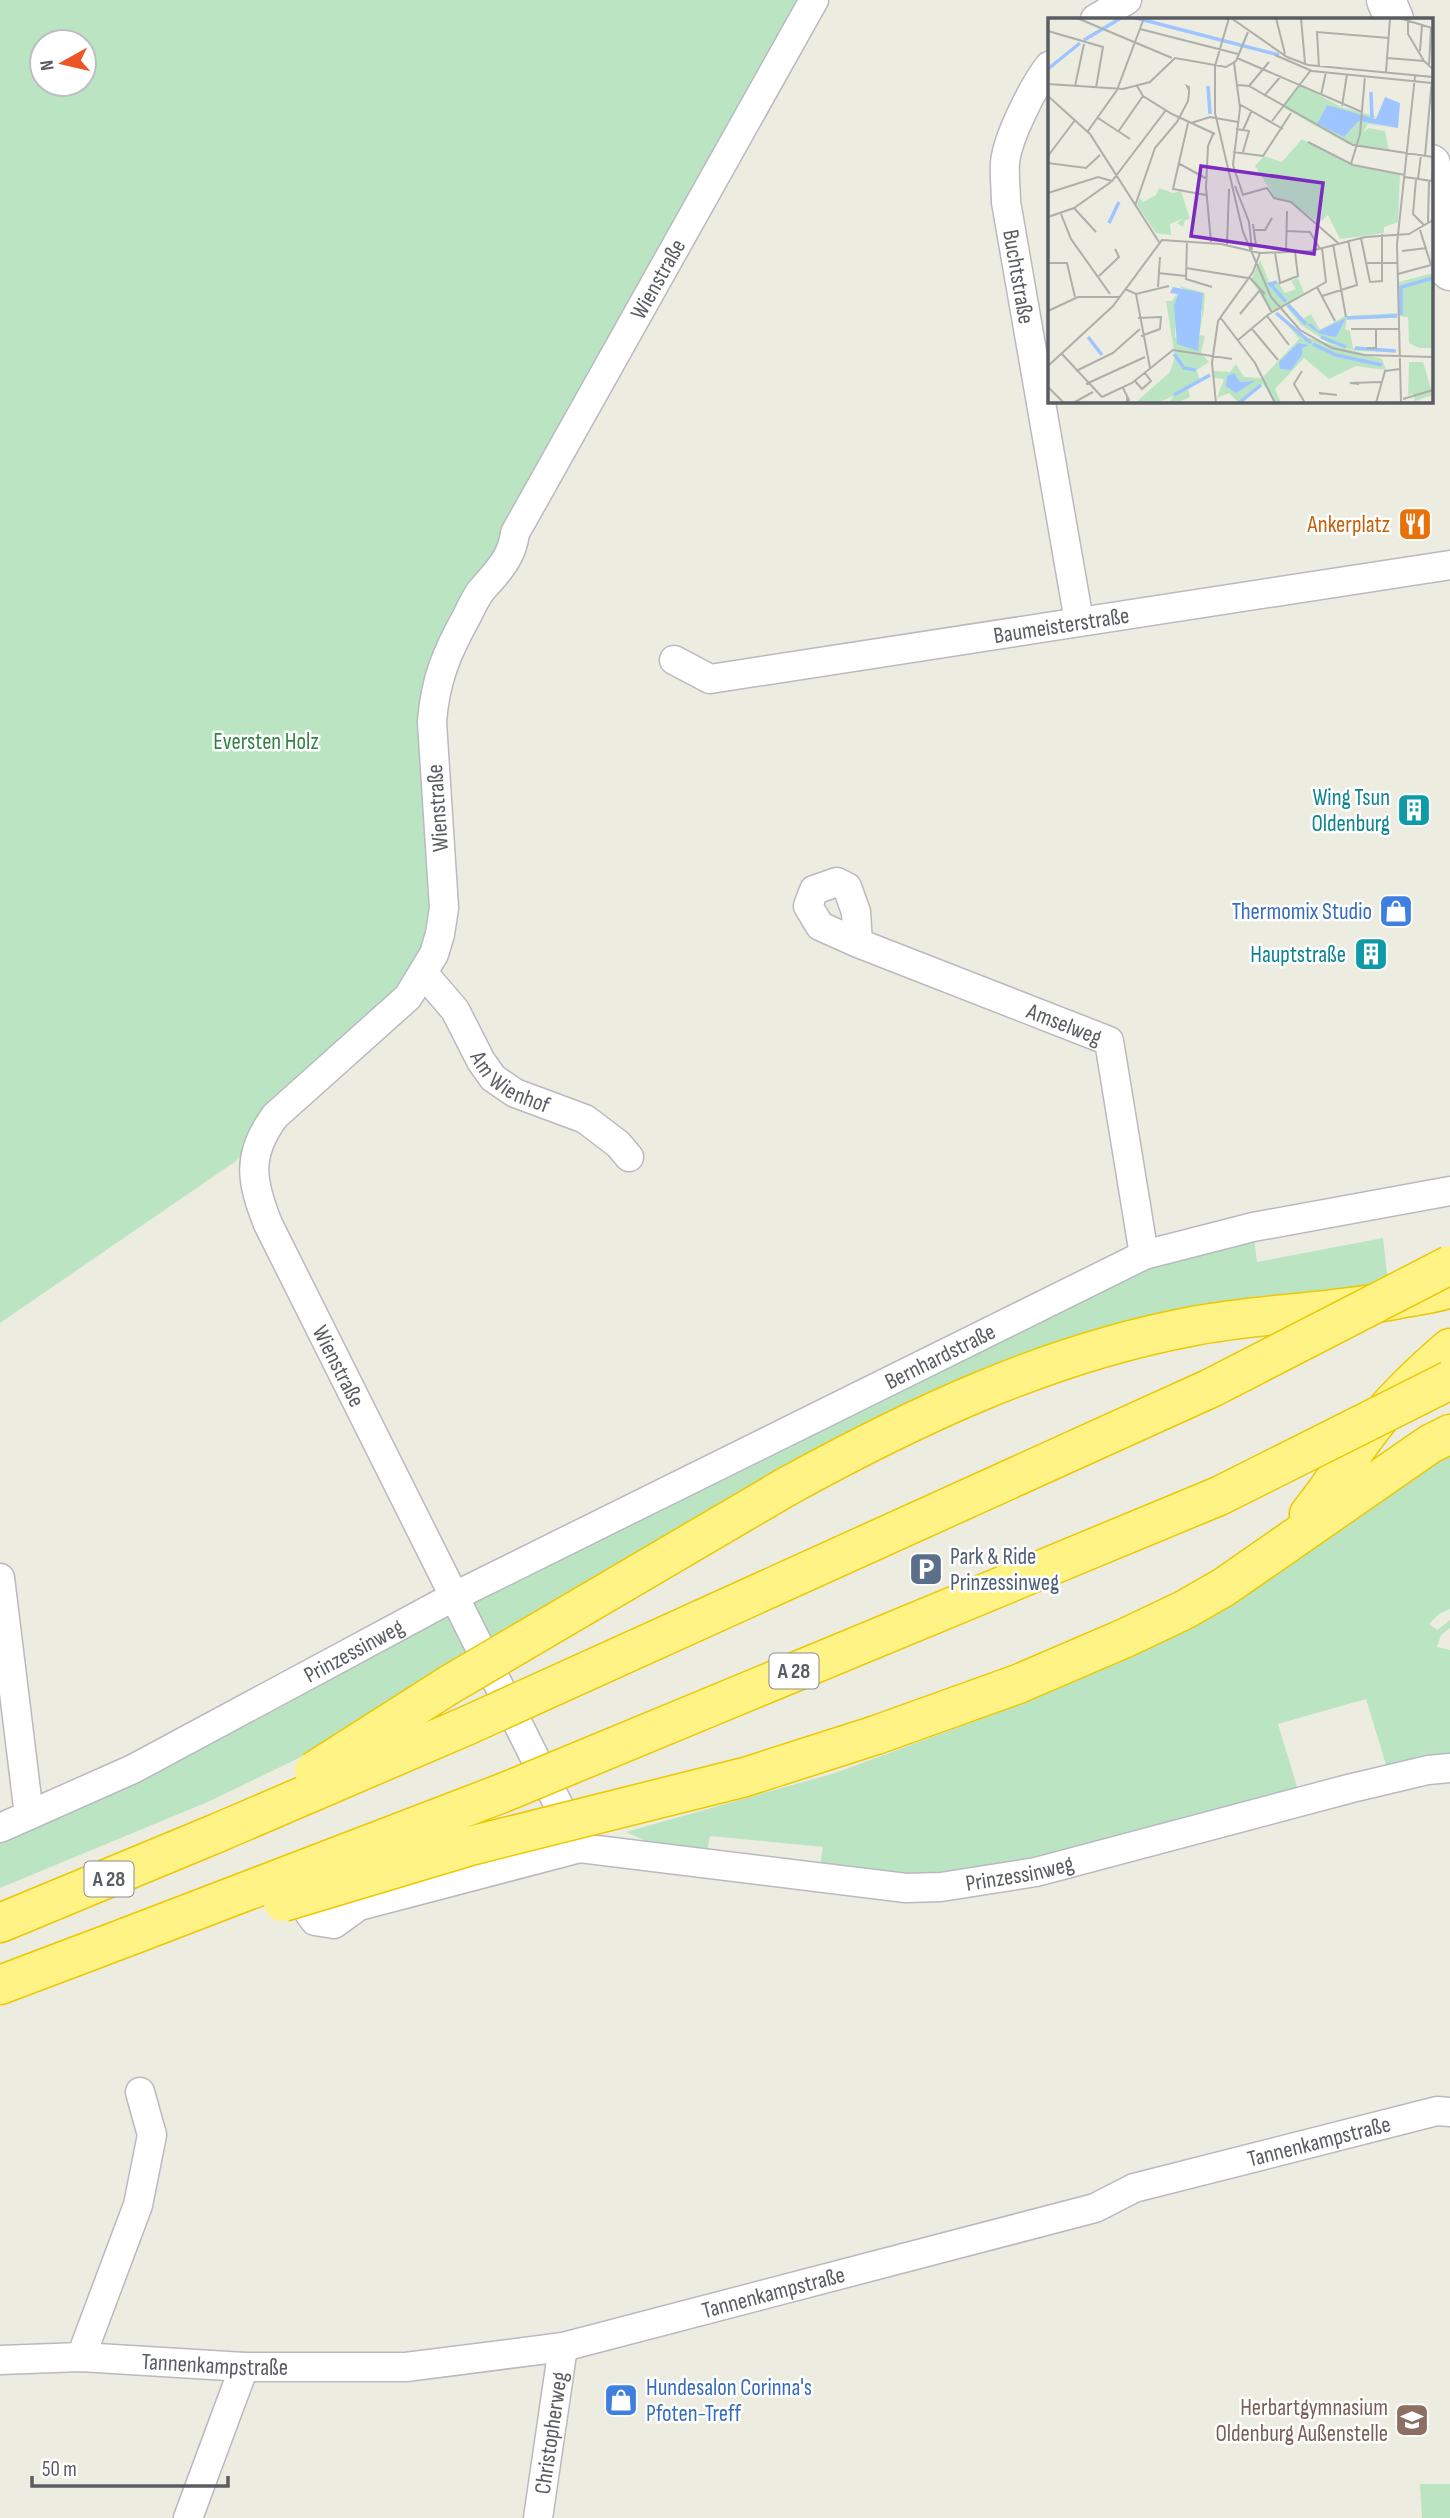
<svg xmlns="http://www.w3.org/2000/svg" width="1450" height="2518" viewBox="0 0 1450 2518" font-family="'Sofia Sans Condensed',sans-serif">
  <rect width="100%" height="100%" fill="#edece0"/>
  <path fill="#bbe5c2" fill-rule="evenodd" d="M 0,0 L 814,0 L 445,661 L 434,954 L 236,1161 L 0,1323 ZM 42,42 L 84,42 L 84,84 L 42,84 Z
    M 1253,1227 L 1257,1262 L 1383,1238 L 1389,1291 L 1060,1361 L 449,1685 L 210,1801 L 0,1888 L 0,1828 L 1016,1316 Z
    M 1450,1446 L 1450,1609 L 1439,1614 L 1429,1624 L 1437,1630 L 1450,1620 L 1450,1628 L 1441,1635 L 1437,1647 L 1450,1650 L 1450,1756 L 1387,1768 L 1366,1699 L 1278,1724 L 1299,1793 L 994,1874 L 940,1881 L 820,1866 L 823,1847 L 710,1836 L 707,1851 L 648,1842 L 626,1832 L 835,1773 L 989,1716 L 1122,1656 Z
    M 1420,2484 L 1450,2484 L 1450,2518 L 1422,2518 Z"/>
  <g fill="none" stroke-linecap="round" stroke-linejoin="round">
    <g stroke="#b8bac0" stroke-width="31">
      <g id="street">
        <path d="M 1095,19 L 1127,0"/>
        <path id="s1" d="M 1049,66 C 1034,85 1007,138 1005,163 C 1004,175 1006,189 1006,202 L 1079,621"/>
        <path id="s2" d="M 674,660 L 710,679 L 1450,565"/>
        <path id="s3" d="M 858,943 L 856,912 L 847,887 L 837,882 L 814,890 L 808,906 L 820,926 L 858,943 L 1109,1041 L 1144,1255"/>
        <path id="s4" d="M 424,974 L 455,1010 L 481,1061 L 493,1078 L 515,1093 L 585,1119 L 618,1144 L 629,1157"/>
        <path d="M 0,1578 L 29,1815"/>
        <path id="s5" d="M 0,1828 L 133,1769 L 455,1596 L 1144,1255 L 1253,1227 L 1450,1191"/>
        <path id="s6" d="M 580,1848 L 268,1224 C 251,1181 246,1155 275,1116 L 408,997 L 434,954 L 440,934 L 444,908 L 432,722 C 435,680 447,652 467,616 C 471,608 475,599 480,592 C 496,573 512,559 515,533 L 814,0"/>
        <path id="s7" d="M 359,1906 L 340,1892 L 322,1887 L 314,1891 L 307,1903 L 309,1913 L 315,1921 L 334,1924 L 359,1906 L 580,1848 L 906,1888 L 941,1887 L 1036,1872 L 1352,1788 L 1428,1770 L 1450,1768"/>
        <path d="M 81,2357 L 138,2205 L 152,2135 L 140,2092"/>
        <path id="s8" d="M 0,2360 L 81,2357 L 244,2367 L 406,2367 L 563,2347 L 1095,2208 L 1134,2188 L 1437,2111 L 1450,2112"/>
        <path d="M 188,2518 L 244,2367"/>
        <path id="s9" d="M 538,2518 L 563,2347"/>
      </g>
    </g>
    <g stroke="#bbbdc5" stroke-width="41">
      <path id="secondary" d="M 1386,0 L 1394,19
        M 1431,164 L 1450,271"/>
    </g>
    <g stroke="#edc800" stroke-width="41">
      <path id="highway" d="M 786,1487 C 915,1416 1048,1353 1194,1326 C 1263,1313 1334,1313 1404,1298 C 1419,1295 1435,1294 1450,1288
        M 1309,1514 C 1332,1486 1351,1454 1373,1426 C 1396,1396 1422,1372 1450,1348
        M 876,1735 L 1018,1684 L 1125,1638 L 1184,1610 L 1224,1587 L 1430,1444 L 1450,1434
        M 0,1923 L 217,1833
        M 0,1985 L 127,1937"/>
    </g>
    <use href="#street" stroke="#fff" stroke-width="28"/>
    <use href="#secondary" stroke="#fff" stroke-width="38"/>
    <use href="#highway" stroke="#fff385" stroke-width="38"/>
    <g stroke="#edc800" stroke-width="41" stroke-linecap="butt">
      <path id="highway-bridge" d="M 314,1771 L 449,1685 L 786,1487
        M 217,1833 L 466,1726 L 1211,1388 L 1450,1265
        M 283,1902 L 470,1846 L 745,1777 L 876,1735
        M 127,1937 L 505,1792 L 1219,1496 L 1450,1380"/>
    </g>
    <use href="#highway-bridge" stroke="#fff385" stroke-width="38"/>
  </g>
  <defs>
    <g id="restaurant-square" transform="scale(1.75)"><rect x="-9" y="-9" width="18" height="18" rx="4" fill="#e8710a" stroke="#fff"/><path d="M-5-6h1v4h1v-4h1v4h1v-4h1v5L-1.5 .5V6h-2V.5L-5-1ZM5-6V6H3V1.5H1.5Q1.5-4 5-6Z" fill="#fff"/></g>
    <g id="building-square" transform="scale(1.75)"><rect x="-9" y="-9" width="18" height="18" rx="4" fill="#0f9aa8" stroke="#fff"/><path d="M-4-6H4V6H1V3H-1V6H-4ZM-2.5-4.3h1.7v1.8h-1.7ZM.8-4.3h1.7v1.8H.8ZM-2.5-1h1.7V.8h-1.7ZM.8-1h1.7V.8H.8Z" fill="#fff"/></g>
    <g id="shop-square" transform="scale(1.75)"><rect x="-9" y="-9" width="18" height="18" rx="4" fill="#3f7fe0" stroke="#fff"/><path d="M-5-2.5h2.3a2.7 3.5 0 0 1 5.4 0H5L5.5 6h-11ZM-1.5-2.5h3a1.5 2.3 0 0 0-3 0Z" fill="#fff"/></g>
    <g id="parking-square" transform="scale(1.75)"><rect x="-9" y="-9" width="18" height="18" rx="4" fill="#5c6f8a" stroke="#fff"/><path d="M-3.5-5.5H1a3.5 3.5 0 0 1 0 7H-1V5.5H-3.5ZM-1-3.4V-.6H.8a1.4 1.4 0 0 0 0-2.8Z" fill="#fff"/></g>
    <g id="school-square" transform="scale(1.75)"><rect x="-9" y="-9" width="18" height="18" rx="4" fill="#8d6e63" stroke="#fff"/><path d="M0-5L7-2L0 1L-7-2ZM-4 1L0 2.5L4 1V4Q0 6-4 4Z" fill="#fff"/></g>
  </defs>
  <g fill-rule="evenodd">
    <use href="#restaurant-square" x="1415" y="524"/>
    <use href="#building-square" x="1414" y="810"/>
    <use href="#shop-square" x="1396" y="911"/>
    <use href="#building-square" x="1371" y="954"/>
    <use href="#parking-square" x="926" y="1569"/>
    <use href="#shop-square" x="621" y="2400"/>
    <use href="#school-square" x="1412" y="2420"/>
  </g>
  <g text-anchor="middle" stroke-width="5" stroke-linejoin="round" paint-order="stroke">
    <g fill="#fff" stroke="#8b8d91" stroke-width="2">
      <rect x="769.5" y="1653.5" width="49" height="35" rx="5"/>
      <rect x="84.5" y="1861.5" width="49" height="35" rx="5"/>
    </g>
    <g font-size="21" font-weight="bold" fill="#595c62">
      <text x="794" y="1678">A 28</text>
      <text x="109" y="1886">A 28</text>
    </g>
    <g font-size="23" fill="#595c62" stroke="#fff">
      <text dy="8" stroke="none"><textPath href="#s1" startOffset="222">Buchtstraße</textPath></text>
      <text dy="8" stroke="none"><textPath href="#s6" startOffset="1776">Wienstraße</textPath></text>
      <text dy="8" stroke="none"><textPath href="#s2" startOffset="396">Baumeisterstraße</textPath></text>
      <text transform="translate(437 808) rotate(-94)" y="8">Wienstraße</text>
      <text dy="8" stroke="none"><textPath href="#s3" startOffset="397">Amselweg</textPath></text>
      <text dy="8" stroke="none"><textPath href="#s4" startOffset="142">Am Wienhof</textPath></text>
      <text dy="8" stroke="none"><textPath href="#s5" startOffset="1052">Bernhardstraße</textPath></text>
      <text transform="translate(339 1366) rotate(63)" y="8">Wienstraße</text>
      <text dy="8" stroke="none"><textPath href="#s5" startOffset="396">Prinzessinweg</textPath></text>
      <text dy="8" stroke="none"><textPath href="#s7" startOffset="807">Prinzessinweg</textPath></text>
      <text dy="8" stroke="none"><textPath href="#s8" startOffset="1349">Tannenkampstraße</textPath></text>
      <text dy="8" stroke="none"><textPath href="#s8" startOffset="782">Tannenkampstraße</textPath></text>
      <text dy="8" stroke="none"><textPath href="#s8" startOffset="215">Tannenkampstraße</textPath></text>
      <text dy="8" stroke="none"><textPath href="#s9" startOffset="86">Christopherweg</textPath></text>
    </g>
    <g font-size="23" fill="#c56008" stroke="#fff" text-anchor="end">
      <text x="1390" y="532">Ankerplatz</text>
    </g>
    <g font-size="23" fill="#318141" stroke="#fff">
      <text x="266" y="749">Eversten Holz</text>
    </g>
    <g font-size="23" fill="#0d838f" stroke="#fff" text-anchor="end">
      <text x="1390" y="805">Wing Tsun<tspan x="1390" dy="26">Oldenburg</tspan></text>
      <text x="1346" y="962">Hauptstraße</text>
    </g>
    <g font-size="23" fill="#366cbe" stroke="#fff" text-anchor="end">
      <text x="1372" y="919">Thermomix Studio</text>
      <text x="646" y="2395" text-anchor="start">Hundesalon Corinna's<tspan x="646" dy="26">Pfoten-Treff</tspan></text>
    </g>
    <g font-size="23" fill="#4e5e75" stroke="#fff" text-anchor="start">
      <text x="950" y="1564">Park &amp; Ride<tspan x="950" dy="26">Prinzessinweg</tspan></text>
    </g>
    <g font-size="23" fill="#785e54" stroke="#fff" text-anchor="end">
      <text x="1388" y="2415">Herbartgymnasium<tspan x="1388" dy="26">Oldenburg Außenstelle</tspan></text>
    </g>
  </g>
  <g transform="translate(1048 18)">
    <rect width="385" height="385" fill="#edece0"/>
    <path d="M 253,67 L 293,89 L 330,99 L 313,100 L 279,87 L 269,106 L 296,119 L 311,103 L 345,110 L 320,106 L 315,115 L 320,110 L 337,113 L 341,133 L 300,126 L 234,89 ZM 254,121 L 303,147 L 352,157 L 350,204 L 336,209 L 336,215 L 292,221 L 280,197 L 271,205 L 240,182 L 228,181 L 207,148 L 216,138 L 234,144 ZM 111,170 L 125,175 L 133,173 L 142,201 L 137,202 L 135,209 L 129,205 L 136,200 L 122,206 L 123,217 L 108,215 L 89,187 L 92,180 L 95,184 L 108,177 ZM 212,242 L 222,266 L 230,264 L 237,275 L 248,271 L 243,263 L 250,260 L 256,275 L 224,295 L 203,262 ZM 385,255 L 385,330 L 371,330 L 361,325 L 360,299 L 352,298 L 351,264 ZM 131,268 L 157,275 L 156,291 L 151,317 L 157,318 L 153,335 L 161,344 L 149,352 L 152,364 L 140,370 L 142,379 L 129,385 L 122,384 L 125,378 L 110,385 L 87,385 L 122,354 L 127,339 L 118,283 L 124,283 L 129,275 L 127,319 L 149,318 L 154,294 L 150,275 L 146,280 ZM 242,286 L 255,301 L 263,296 L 272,312 L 297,298 L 349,295 L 350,298 L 299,300 L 297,311 L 302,313 L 305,330 L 350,334 L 309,333 L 281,325 L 253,307 L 238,288 ZM 229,294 L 258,319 L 334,341 L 338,352 L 308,348 L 281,361 L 256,340 L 227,371 L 233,385 L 227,385 L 215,366 L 191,385 L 181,375 L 169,380 L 176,361 L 166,360 L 166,353 L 182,354 L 188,346 L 196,359 L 214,360 L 251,321 ZM 361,344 L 375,344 L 385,377 L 367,383 L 365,376 L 360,377 Z" fill="#bbe5c2"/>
    <path d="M 337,79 L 352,85 L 350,110 L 311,103 L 296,119 L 269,106 L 279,87 L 328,101 ZM 125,269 L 155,275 L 150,333 L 129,326 L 126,287 L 130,276 L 122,275 ZM 298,300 L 288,319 L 272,316 L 258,306 L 264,306 L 270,313 ZM 250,325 L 261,327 L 254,330 L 254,337 L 243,352 L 232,351 L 231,344 ZM 186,355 L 192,364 L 207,363 L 188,375 L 178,368 L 179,358 Z" fill="#9ec5ff"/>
    <path fill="none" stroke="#9ec5ff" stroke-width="3.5" d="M 88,0 L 231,37M 36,22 L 73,0M 0,51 L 32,25M 160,68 L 162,96M 323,74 L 324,100M 61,205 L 71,184M 229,264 L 222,266 L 238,284M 240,287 L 258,306M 228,295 L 263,325M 353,297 L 353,269 L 385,260M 299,300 L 349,298M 40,319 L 54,337M 273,319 L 298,329M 265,326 L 288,337 L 334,347M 307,330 L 348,333M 126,336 L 136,350 L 148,352M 126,377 L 162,357M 191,385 L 213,367"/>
    <path fill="none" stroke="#aeaeaa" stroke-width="2" d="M 29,0 L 124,40M 181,0 L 167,48 L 167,95 L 195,214 L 223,279 L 252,312 L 284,330 L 316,337 L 385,339M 183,0 L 239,39 L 260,47 L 385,59M 228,0 L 237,36M 253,0 L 257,45M 351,0 L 384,10M 360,0 L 360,16 L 376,43M 92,11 L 190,36M 0,13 L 55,29 L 48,70M 372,33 L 374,7M 227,37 L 264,53 L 384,65M 189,40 L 314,94M 339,40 L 376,43 L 385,51M 186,45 L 192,90 L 185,147 L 195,177M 381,48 L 383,10M 271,49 L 269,14 L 341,20M 338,54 L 342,0M 0,66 L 75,71 L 102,64 L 127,40 L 178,49 L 188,43 L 200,14M 190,67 L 201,68 L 305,127 L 385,139M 27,68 L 36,26M 89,68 L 95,78 L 124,96 L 167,116M 201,68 L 221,44M 273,77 L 278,54M 0,78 L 42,116 L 111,224M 216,78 L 233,58M 191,86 L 235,111M 294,88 L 299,56M 50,100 L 82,121M 224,103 L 263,52M 140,105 L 125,171 L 158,177M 143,105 L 162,99 L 190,104M 188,111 L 201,113 L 195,134M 195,112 L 204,92M 40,113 L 69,72 L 96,0M 70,114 L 95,78M 260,124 L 305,147 L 357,157M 185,134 L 215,138 L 243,95M 0,138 L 27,102M 377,138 L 384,62M 0,145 L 38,150 L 52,137M 130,145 L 159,161M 303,146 L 312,116 L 317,58M 357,159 L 384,163 L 385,149M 368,161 L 365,196 L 376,207M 370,161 L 373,137M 187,168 L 201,204 L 204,232M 0,175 L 50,159 L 64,163 L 118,92M 194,177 L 219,170 L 226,180 L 243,184 L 290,225M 87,188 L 107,130 L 129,104 L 140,83 L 141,75 L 141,69 L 139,68 L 141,72M 26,190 L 48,214M 13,196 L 23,221 L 62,276M 0,199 L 26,190 L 63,164M 380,204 L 381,163M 205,206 L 208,228M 207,212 L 217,212 L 224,200M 372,212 L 383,247M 238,213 L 262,214 L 272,231M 313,220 L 322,264 L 334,263 L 334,216M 139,223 L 138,261 L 164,269M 163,224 L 158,169 L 160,128 L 165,116M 285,226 L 298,299M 179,227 L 181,171M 354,233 L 379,230M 238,234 L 239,193M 213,235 L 263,233 L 317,219 L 361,216 L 385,202M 227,235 L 232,265 L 250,258 L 247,234M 0,245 L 19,245 L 27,279M 318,245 L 350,245M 138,250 L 200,260M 110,255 L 138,258M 350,256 L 383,247M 51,258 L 71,239 L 67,231M 201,259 L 217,276M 110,269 L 112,239M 269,269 L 287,303M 77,271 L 88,276 L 121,268M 88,276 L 102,350M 274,278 L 309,267 L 300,222M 0,293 L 30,279 L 71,279M 192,296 L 212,272 L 224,295M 219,298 L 241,327M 172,299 L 207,345 L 227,385M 90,300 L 113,299 L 112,311 L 93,318M 204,311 L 230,342M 303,311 L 352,311M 190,322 L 221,296 L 278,264 L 274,230M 319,330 L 328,330 L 328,311M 14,336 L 54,379M 0,348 L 65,288 L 114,222 L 173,226 L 212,235 L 205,254 L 170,303 L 164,345 L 168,385M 28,353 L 65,335 L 92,311M 254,353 L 246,366 L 257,385M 87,363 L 94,371 L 103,363 L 97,355M 38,366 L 97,339M 311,366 L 302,365 L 333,364M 0,369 L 16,385M 75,370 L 81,382 L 79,384 L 79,379M 275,376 L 271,375 L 289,377M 54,379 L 84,365 L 125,332 L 184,341M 355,381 L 385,372M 25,385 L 45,374M 328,385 L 337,353 L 352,351M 353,385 L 349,226 L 367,58"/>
    <path fill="#7b2cbf" fill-opacity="0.15" stroke="#7b2cbf" stroke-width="3.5" d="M 153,148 L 275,165 L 266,236 L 143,218 Z"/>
    <rect width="385" height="385" fill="none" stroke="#595c62" stroke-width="3.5"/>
  </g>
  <g transform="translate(63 63) rotate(262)"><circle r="33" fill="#ffffff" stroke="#bdbec0" stroke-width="2"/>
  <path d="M0-5L12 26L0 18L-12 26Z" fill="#ed5526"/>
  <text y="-10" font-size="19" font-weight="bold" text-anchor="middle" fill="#595c62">N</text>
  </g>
  <path d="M32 2476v10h196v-10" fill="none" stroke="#595c62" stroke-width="3.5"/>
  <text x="42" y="2476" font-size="21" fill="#595c62" stroke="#ffffff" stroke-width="5" paint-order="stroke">50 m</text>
</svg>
